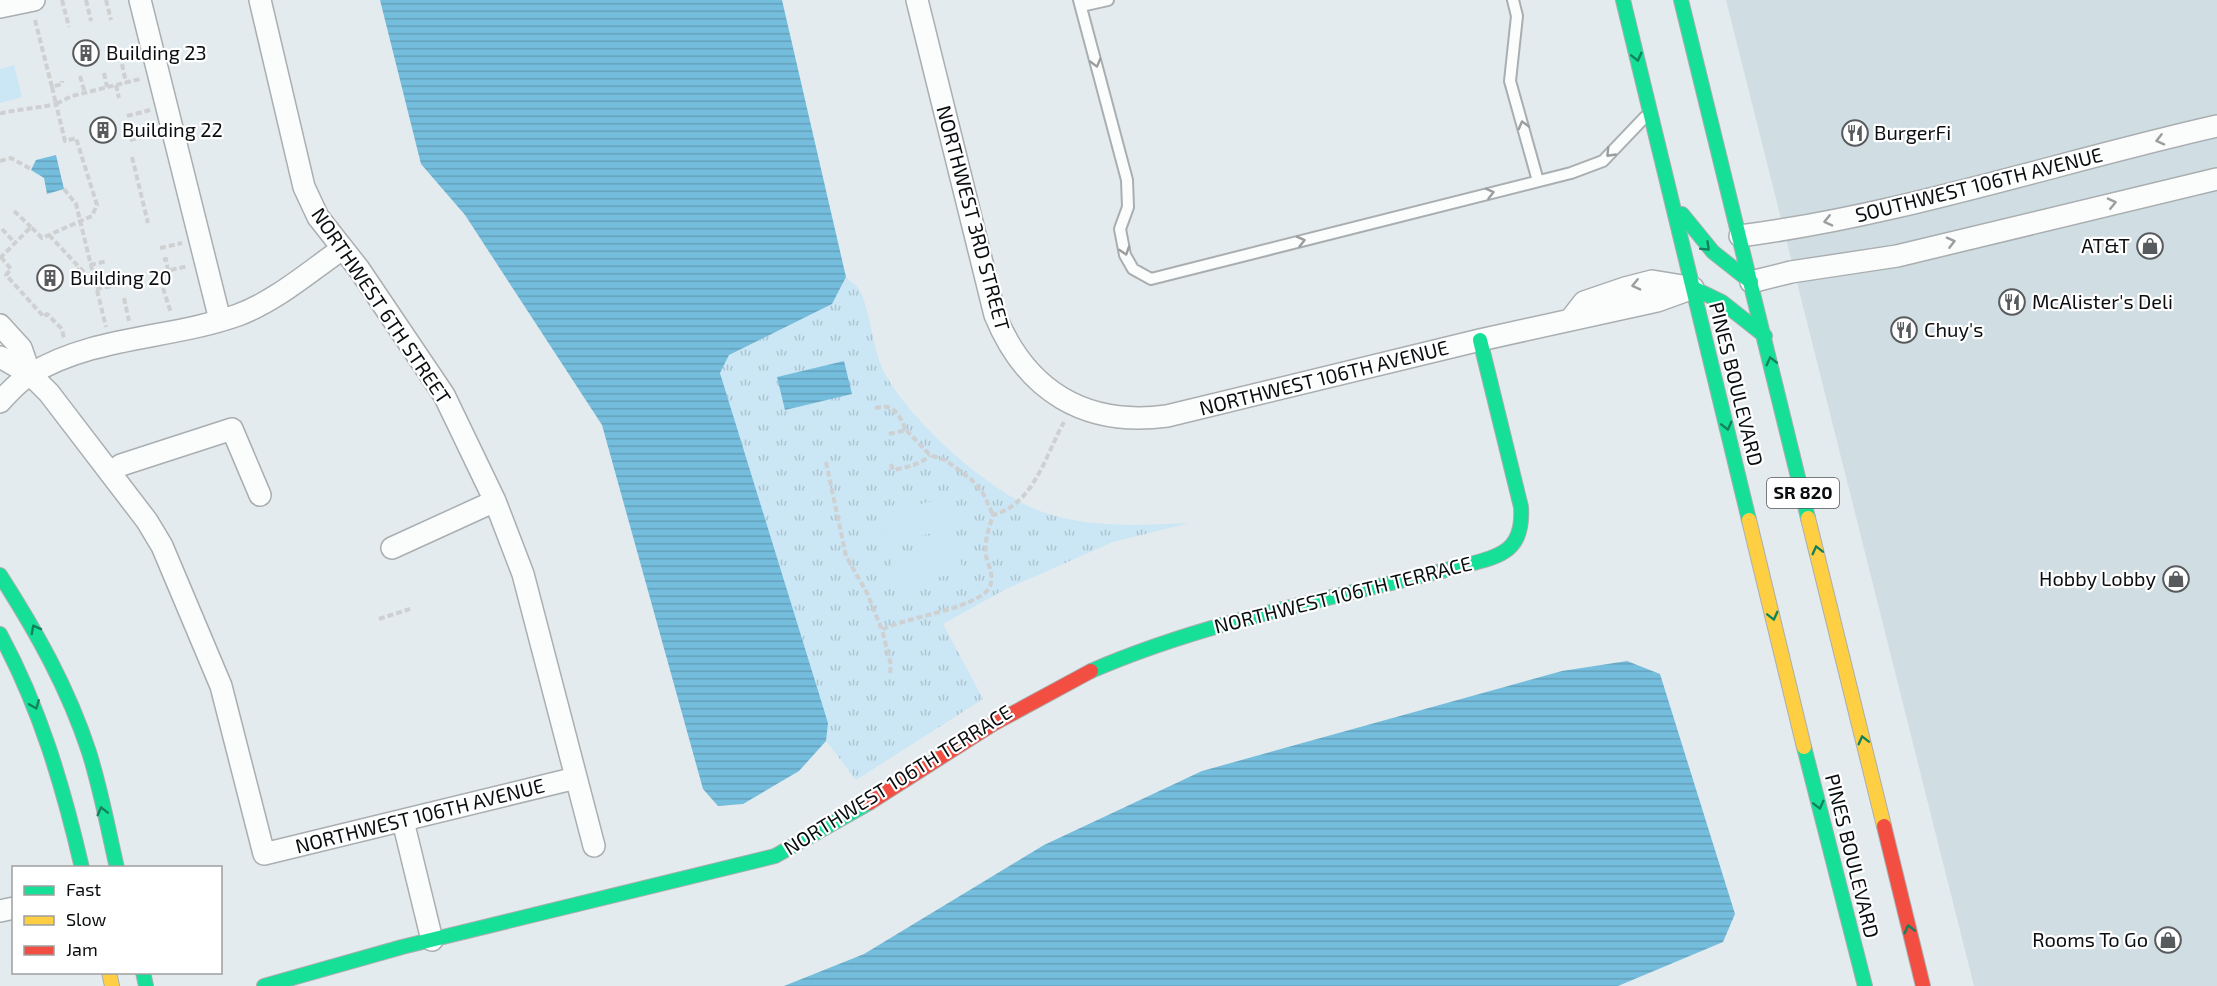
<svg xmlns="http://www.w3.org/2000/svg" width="2217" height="986" viewBox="0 0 2217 986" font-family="'Exo 2',sans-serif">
  <defs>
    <pattern id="grass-tufts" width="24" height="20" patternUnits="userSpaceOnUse" patternTransform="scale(1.5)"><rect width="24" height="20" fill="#cbe6f4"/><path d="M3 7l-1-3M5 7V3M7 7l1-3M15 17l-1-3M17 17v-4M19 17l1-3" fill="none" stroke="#adc4d0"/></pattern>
    <pattern id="water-rules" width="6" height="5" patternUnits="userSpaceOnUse" patternTransform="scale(1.5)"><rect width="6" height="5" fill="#75bddc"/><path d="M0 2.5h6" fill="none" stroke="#64a1bc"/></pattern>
  </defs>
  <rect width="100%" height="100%" fill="#e4ebee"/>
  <path fill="#d0dde3" d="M 1726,0 L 2217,0 L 2217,986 L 1974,986 Z"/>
  <path fill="url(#grass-tufts)" d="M 846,277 C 850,281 856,285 859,289 C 871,312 872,347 884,372 C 910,422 998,501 1052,515 C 1097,528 1143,525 1189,523 L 1113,542 L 1004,590 L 943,624 L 983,699 L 856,780 L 826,741 L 828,723 L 720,373 L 729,355 L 832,304 Z"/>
  <path fill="#cbe6f4" d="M 14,65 L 22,97 L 0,103 L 0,69 Z
    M 945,498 L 952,528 L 887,544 L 880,514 Z
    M 956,541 L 963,571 L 898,587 L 890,557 Z"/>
  <path fill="url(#water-rules)" d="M 380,0 L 782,0 L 846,277 L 832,304 L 729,355 L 720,373 L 828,723 L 826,741 L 799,771 L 743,804 L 718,806 L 703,789 L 602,425 L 465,215 L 421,164 Z
    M 56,155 L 64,189 L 47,194 L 44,178 L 31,170 L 36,160 Z
    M 844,361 L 852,394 L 785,410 L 777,377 Z
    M 1627,661 L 1660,674 L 1735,914 L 1723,942 L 1618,986 L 784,986 L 864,954 L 1044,845 L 1202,771 L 1562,671 Z"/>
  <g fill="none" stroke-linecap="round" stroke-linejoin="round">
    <g stroke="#a9aeb0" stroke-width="14">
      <path id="lane" d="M 1079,0 L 1127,180 L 1128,207 L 1120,229 L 1125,255 L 1133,269 L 1151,279 L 1571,173 L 1603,161 L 1645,117
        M 1513,0 L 1517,16 L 1510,81 L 1538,181
        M 1081,6 L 1108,0"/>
    </g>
    <g stroke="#a9aeb0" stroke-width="24">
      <path id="street" d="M 140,0 L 220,320
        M 260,0 L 304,187 L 318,217 L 359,269 L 444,395 L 495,501 L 523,574 L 594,846
        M 917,0 L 995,315 C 1026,391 1085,427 1167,416 L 1480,340 L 1657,301 L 1693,288
        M 0,7 L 34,0
        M 1740,236 C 1902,215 2058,162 2217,126
        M 1751,282 L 1791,272 L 1897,256 L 2217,179
        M 1570,320 L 1584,302 L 1625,288 L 1652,281 L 1689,287
        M 0,325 L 21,348 L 30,374
        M 0,357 L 30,374 L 49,393 L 147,521 L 162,546 L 221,686 L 264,854 L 576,778
        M 0,402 C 9,392 19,381 31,374 C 93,336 171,339 238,315 C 276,301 310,271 342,249
        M 110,473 L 121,465 L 232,429 L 260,495
        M 392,548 L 495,501
        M 403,821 L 432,940
        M 0,911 L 14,908"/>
    </g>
    <g stroke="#a9aeb0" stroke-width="16">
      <path id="fast" d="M 1623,0 L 1749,520
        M 1681,0 L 1808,518
        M 1682,214 L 1713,252 L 1751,282
        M 1693,288 L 1722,302 L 1765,336
        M 0,575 C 36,631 68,688 89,752 C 101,790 108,829 117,868
        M 0,634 C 40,708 63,786 82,868
        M 1091,671 C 1211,619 1340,597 1466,565 C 1502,556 1524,550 1521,507 L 1480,340
        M 1804,747 L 1865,986
        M 143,972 L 146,986
        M 264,986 L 402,947 L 775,856 L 869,803"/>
    </g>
    <g stroke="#a9aeb0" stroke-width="16">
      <path id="slow" d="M 1808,518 L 1884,826
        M 1749,520 L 1804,747
        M 109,972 L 112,986"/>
    </g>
    <g stroke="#a9aeb0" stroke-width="16">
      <path id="jam" d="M 869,803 L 993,724 L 1091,671
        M 1884,826 L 1923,986"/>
    </g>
    <path stroke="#ced0d1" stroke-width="4" stroke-dasharray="6 3" stroke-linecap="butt" d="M 62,0 L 69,27
      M 86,0 L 91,21
      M 106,0 L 111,20
      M 35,20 L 52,87 L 62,84 L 62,81
      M 122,64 L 126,83
      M 104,73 L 107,87
      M 80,76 L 85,93
      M 116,85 L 119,98
      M 52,87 L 56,104 L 72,96 L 140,79
      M 0,114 C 4,111 45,107 56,104 L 65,141 L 76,138 L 97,205 L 92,216 L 42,238 L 31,227 L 0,258
      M 127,116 L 150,110
      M 131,128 L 134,127 L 137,138
      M 130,140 L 155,134
      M 132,157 L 148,223
      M 0,161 L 11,158 L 31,169
      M 64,189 L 76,204 L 106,327
      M 14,211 L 31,227
      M 2,229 L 15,243
      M 49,235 L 94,283
      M 160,248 L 182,243
      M 1,257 L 11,269 L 6,275 L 44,317 L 47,314 L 62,329 L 64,339
      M 163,260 L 166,259 L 168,271
      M 90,265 L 107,261
      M 162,272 L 188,266
      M 76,273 L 80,268
      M 163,288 L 171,313
      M 96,289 L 118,285
      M 124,298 L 129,321
      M 875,408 C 894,403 899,414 906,430
      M 889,434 L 906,430 L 930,455 L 945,460 L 971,479 L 984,495 L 993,515
      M 826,462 L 846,556 L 867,593 L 882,630
      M 891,464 L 893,470 C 907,467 920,465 930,455
      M 379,619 L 410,609
      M 890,673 L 891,665 L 882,630 C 903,617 987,608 991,583 C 993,574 988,564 986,556 C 984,541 989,528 993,515 C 1034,504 1045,456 1064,422"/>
    <use href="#lane" stroke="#fbfcfc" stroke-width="10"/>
    <use href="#street" stroke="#fbfcfc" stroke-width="21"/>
    <use href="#fast" stroke="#16e098" stroke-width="14"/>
    <use href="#slow" stroke="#ffcf43" stroke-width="14"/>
    <use href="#jam" stroke="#f24e42" stroke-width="14"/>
  </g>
  <defs><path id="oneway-chevron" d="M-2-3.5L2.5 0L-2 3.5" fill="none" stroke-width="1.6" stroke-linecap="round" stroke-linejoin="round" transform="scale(1.5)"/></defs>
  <g stroke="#11825b">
    <use href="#oneway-chevron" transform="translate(1637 57) rotate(76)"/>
    <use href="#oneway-chevron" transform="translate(1706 247) rotate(44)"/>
    <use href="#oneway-chevron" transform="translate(1771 361) rotate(-104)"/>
    <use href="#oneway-chevron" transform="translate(1727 426) rotate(76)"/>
    <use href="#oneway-chevron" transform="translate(1817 550) rotate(-104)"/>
    <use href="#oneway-chevron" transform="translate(1773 616) rotate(76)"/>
    <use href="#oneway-chevron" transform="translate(35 629) rotate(-118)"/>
    <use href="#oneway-chevron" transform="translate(35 705) rotate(68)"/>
    <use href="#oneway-chevron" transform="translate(1863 740) rotate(-104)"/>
    <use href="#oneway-chevron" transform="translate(1819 805) rotate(76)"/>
    <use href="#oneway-chevron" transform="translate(102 811) rotate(-104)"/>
    <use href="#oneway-chevron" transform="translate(1909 929) rotate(-104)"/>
  </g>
  <g stroke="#9b9d9e">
    <use href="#oneway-chevron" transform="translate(1096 63) rotate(75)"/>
    <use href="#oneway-chevron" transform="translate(1523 125) rotate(-105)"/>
    <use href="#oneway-chevron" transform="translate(2160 140) rotate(166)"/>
    <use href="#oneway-chevron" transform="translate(1610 153) rotate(134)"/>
    <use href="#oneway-chevron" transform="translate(1490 193) rotate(-14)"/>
    <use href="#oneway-chevron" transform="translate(2112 203) rotate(-13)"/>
    <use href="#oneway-chevron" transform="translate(1828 221) rotate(167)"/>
    <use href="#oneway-chevron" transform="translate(1301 241) rotate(-14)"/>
    <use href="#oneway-chevron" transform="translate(1951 242) rotate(-14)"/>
    <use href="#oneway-chevron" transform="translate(1125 251) rotate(72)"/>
    <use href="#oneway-chevron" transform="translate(1636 285) rotate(167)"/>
  </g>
  <defs>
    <g id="building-ring" transform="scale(1.35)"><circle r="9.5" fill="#fff" stroke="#575b5e" stroke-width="1.5"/><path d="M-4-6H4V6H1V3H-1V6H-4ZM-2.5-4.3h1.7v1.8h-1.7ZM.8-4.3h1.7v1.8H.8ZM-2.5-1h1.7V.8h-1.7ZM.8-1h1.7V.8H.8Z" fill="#575b5e"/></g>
    <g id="restaurant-ring" transform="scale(1.35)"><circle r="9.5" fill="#fff" stroke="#575b5e" stroke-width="1.5"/><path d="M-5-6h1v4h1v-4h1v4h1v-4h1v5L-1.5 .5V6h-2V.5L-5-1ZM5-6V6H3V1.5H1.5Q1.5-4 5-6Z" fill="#575b5e"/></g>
    <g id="shop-ring" transform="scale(1.35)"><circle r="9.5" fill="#fff" stroke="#575b5e" stroke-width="1.5"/><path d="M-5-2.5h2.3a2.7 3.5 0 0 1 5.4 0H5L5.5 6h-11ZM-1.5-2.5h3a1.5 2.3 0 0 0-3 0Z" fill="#575b5e"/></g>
  </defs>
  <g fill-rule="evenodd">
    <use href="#building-ring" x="86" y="53"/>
    <use href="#building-ring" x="103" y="130"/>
    <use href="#restaurant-ring" x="1855" y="133"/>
    <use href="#shop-ring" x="2150" y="246"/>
    <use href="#building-ring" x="50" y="278"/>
    <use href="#restaurant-ring" x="2012" y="302"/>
    <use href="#restaurant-ring" x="1904" y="330"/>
    <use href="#shop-ring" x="2176" y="579"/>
    <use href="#shop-ring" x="2168" y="940"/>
  </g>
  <g text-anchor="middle" stroke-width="4.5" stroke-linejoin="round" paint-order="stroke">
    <rect fill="#fff" stroke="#545658" stroke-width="1.5" x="1767" y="478" width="72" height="30" rx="4.5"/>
    <g font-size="18" font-weight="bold" fill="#0b0e10">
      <text x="1803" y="499">SR 820</text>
    </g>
    <g font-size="20" fill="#0b0e10" stroke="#fff" text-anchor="start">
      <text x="106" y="60">Building 23</text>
      <text x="122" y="137">Building 22</text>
      <text x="1874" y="140">BurgerFi</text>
      <text x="2130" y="253" text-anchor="end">AT&amp;T</text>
      <text x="70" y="285">Building 20</text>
      <text x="2032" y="309">McAlister's Deli</text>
      <text x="1924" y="337">Chuy's</text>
      <text x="2156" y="586" text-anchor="end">Hobby Lobby</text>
      <text x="2148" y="947" text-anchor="end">Rooms To Go</text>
    </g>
    <g font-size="20" fill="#0b0e10" stroke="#fff">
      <text transform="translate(1979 185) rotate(-14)" y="7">SOUTHWEST 106TH AVENUE</text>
      <text transform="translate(973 218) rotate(75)" y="7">NORTHWEST 3RD STREET</text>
      <text transform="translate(381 306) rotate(56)" y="7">NORTHWEST 6TH STREET</text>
      <text transform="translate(1324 378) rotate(-14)" y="7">NORTHWEST 106TH AVENUE</text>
      <text transform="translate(1736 384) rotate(76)" y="7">PINES BOULEVARD</text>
      <text transform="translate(1343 595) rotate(-14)" y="7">NORTHWEST 106TH TERRACE</text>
      <text transform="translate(898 780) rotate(-32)" y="7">NORTHWEST 106TH TERRACE</text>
      <text transform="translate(420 816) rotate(-14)" y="7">NORTHWEST 106TH AVENUE</text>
      <text transform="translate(1852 856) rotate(76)" y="7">PINES BOULEVARD</text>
    </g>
  </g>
  <rect x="12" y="866" width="210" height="108" fill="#ffffff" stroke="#9d9f9f" stroke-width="1.5"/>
  <rect x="24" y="886" width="30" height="9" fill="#16e098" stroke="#9d9f9f" stroke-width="1.5"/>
  <text x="66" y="896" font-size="18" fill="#0b0e10">Fast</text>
  <rect x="24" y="916" width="30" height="9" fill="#ffcf43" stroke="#9d9f9f" stroke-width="1.5"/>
  <text x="66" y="926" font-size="18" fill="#0b0e10">Slow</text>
  <rect x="24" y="946" width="30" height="9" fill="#f24e42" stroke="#9d9f9f" stroke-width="1.5"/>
  <text x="66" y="956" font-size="18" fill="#0b0e10">Jam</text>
</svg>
